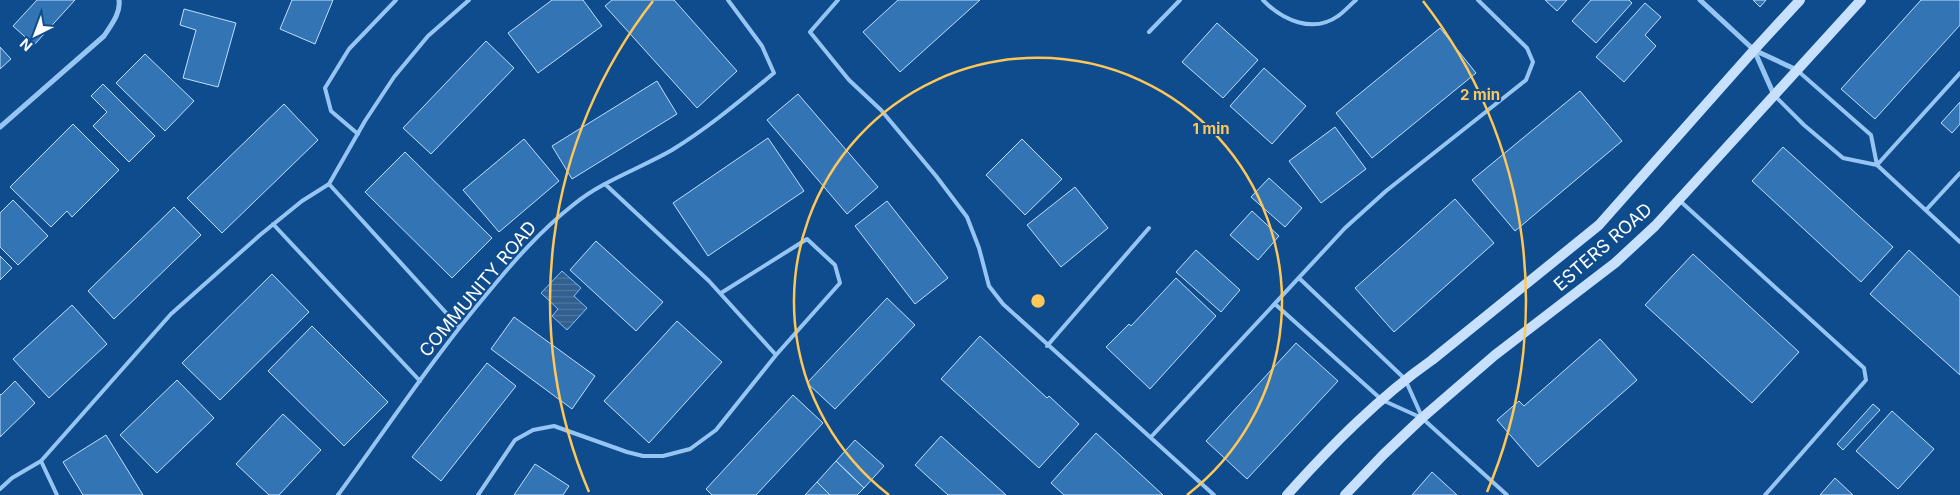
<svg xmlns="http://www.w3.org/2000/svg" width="1960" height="495" viewBox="0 0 1960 495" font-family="Inter,sans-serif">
  <defs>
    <pattern id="water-rules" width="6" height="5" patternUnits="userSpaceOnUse" patternTransform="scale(1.25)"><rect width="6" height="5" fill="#315f8f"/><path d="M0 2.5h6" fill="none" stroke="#5077a0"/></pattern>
  </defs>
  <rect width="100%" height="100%" fill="#0f4c8d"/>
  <path fill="url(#water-rules)" stroke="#88c1f7" d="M 562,271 L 581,288 L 574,296 L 587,308 L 567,330 L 552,316 L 558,309 L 541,293 Z"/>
  <path fill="#3374b5" stroke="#bedefe" d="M 37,0 L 75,0 L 34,45 L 13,26 Z
    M 292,0 L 333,0 L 315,44 L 280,29 Z
    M 552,0 L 583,0 L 602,26 L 538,73 L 508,33 Z
    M 612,0 L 674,0 L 737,71 L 697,108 L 605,6 Z
    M 898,0 L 980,0 L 900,72 L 863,32 Z
    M 1545,0 L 1567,0 L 1557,11 Z
    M 1591,0 L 1629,0 L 1632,3 L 1596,43 L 1572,21 Z
    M 1753,0 L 1766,0 L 1760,7 Z
    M 1921,0 L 1960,0 L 1960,25 L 1875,119 L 1841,89 Z
    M 1645,3 L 1661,17 L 1645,35 L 1656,46 L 1624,82 L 1596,57 Z
    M 184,9 L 236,23 L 218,87 L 183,78 L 196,30 L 180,25 Z
    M 1217,23 L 1258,60 L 1223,98 L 1182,62 Z
    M 1440,28 L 1476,73 L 1372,158 L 1336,113 Z
    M 486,41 L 514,68 L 431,154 L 403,128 Z
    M 0,47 L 11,59 L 0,69 Z
    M 145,54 L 194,101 L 165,131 L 116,83 Z
    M 1264,68 L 1306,106 L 1272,144 L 1230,106 Z
    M 657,81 L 677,114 L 572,179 L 552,146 Z
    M 103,84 L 155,136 L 129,162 L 93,126 L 107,112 L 91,96 Z
    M 1580,91 L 1622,141 L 1515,231 L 1472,180 Z
    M 798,94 L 878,187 L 847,214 L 767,120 Z
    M 1960,102 L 1960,124 L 1952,133 L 1941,123 Z
    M 284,104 L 318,140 L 222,233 L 187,198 Z
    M 73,124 L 119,170 L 72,217 L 67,211 L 51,227 L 10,187 Z
    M 1335,127 L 1366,169 L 1321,203 L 1289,161 Z
    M 768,138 L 804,191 L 708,256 L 673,203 Z
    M 524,139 L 559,181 L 499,232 L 463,190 Z
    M 1022,139 L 1062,179 L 1025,215 L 986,175 Z
    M 1783,147 L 1893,247 L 1861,282 L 1752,181 Z
    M 405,152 L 492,238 L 452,278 L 365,192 Z
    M 1269,178 L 1302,208 L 1285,227 L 1251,197 Z
    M 1075,187 L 1108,228 L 1061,267 L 1027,225 Z
    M 1455,199 L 1494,243 L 1394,332 L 1355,288 Z
    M 13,200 L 48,236 L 18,265 L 0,247 L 0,213 Z
    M 887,201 L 948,278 L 915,304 L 855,226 Z
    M 174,207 L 201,235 L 114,319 L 88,291 Z
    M 1252,211 L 1279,236 L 1258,260 L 1230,235 Z
    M 596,241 L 663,302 L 636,331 L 570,270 Z
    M 1196,250 L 1240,290 L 1221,312 L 1176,272 Z
    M 1909,250 L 1960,297 L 1960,375 L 1870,294 Z
    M 1693,254 L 1799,352 L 1752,403 L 1645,305 Z
    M 0,256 L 12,268 L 0,280 Z
    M 272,274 L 309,312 L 220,400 L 182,363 Z
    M 1176,278 L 1216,316 L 1150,389 L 1106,347 L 1129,324 L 1131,326 Z
    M 887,298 L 915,325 L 835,409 L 807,383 Z
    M 72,305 L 107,344 L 49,398 L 13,359 Z
    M 514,317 L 595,376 L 572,409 L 491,349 Z
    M 677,321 L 722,362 L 649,443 L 604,401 Z
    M 312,326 L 388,402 L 344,446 L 268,371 Z
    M 980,336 L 1047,398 L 1049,396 L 1079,424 L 1039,468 L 941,379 Z
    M 1600,339 L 1637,380 L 1538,467 L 1497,420 L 1519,401 L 1524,406 Z
    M 1296,343 L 1338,381 L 1247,479 L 1206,441 Z
    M 487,363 L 516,386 L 441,481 L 412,457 Z
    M 177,380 L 214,418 L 157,473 L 120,435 Z
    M 15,381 L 35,403 L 0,437 L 0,394 L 1,395 Z
    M 793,395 L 823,423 L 756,495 L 712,495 L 706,489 Z
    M 1873,404 L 1880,410 L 1843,450 L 1837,444 Z
    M 1892,411 L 1934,449 L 1898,489 L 1856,451 Z
    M 283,414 L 321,450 L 279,495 L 269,495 L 236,464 Z
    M 1096,433 L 1163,495 L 1064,495 L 1051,483 Z
    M 106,435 L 143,495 L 83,495 L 63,462 Z
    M 941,436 L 1006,495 L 948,495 L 915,465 Z
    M 855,440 L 884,466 L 864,488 L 836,461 Z
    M 836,461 L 864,488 L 857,495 L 830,495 L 817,482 Z
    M 535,464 L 569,486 L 563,495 L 514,495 Z
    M 1432,472 L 1457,495 L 1412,495 Z
    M 1835,478 L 1853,495 L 1820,495 Z
    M 817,482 L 830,495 L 805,495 Z"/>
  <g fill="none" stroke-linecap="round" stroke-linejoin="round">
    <path stroke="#97c5f3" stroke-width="4" d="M 838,0 L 810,32 L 849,80 L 881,110 L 936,176 L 967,217 L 979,248 L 989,286 L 1003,304 L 1214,495
      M 1263,0 C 1282,20 1313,34 1338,16 C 1344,12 1350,5 1356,0
      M 1149,32 L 1180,0
      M 1798,71 L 1871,135 L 1877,165
      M 1775,96 L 1804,125 L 1843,158 L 1877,165 L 1960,242
      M 358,134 L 331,111 L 325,88 L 349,49 L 396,0
      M 1877,165 L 1960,73
      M 329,184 L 459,327
      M 1679,200 L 1864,368 L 1866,380 L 1765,495
      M 1926,210 L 1960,173
      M 273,224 L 420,381
      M 1299,278 L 1405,379 L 1422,417
      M 721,293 L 807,239 L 835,265 L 840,283 L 776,355
      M 1275,304 L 1382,400 L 1422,418 L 1507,495
      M 1047,346 L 1149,228
      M 1151,437 L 1345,228 L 1386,191 L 1526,80 L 1533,62 L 1527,48 L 1478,0
      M 0,489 L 12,478 L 41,461
      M 57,495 L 41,461 L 171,314 L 260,235 L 302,201 L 329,184 L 365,121 L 394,77 L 428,36 L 469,0
      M 338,495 C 387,428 433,358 486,295 C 513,262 540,231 573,205 C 602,181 639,169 672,150 C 708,128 741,100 774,73 L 762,46 L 728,0
      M 478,495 L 515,440 L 533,430 L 554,426 L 627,452 L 643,456 L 663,456 L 690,449 L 716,430 L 776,355 L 709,281 L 605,184"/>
    <path stroke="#97c5f3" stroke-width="5" d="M 1700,0 L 1754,50 L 1797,70
      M 1754,50 L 1774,95
      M 0,127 L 104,36 C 111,25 121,13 119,0"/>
    <path stroke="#c6e0fd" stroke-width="10" d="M 1287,495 C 1331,446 1378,398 1432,360 L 1599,225 L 1754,50 L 1800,0
      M 1345,495 L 1383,455 L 1422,418 L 1495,355 L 1615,263 L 1655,226 L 1861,0"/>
  </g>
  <g fill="none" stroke="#ffc758" stroke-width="2.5">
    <path d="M889 495A244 244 0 1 1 1187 495"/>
    <path d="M589 492A488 488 0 0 1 653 1M1423 1A488 488 0 0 1 1487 492"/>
  </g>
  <g text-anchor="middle" stroke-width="4" stroke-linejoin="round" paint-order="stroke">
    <g font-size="18" fill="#fff" stroke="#0f4c8d">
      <text transform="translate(1603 247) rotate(-41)" y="6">ESTERS ROAD</text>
      <text transform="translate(478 289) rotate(-50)" y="6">COMMUNITY ROAD</text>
    </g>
  </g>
  <circle cx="1038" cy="301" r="8" fill="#ffc758" stroke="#0f4c8d" stroke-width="2.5"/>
  <g font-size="15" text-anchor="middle" font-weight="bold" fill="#ffc758" stroke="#0f4c8d" stroke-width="4" stroke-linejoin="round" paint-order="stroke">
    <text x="1480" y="100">2 min</text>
    <text x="1211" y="134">1 min</text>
  </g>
  <g transform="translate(35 35) rotate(222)" stroke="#0f4c8d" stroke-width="4" paint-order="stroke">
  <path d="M0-4L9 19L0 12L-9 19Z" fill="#ffffff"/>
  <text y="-8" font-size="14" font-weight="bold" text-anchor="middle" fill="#ffffff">N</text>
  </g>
</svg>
